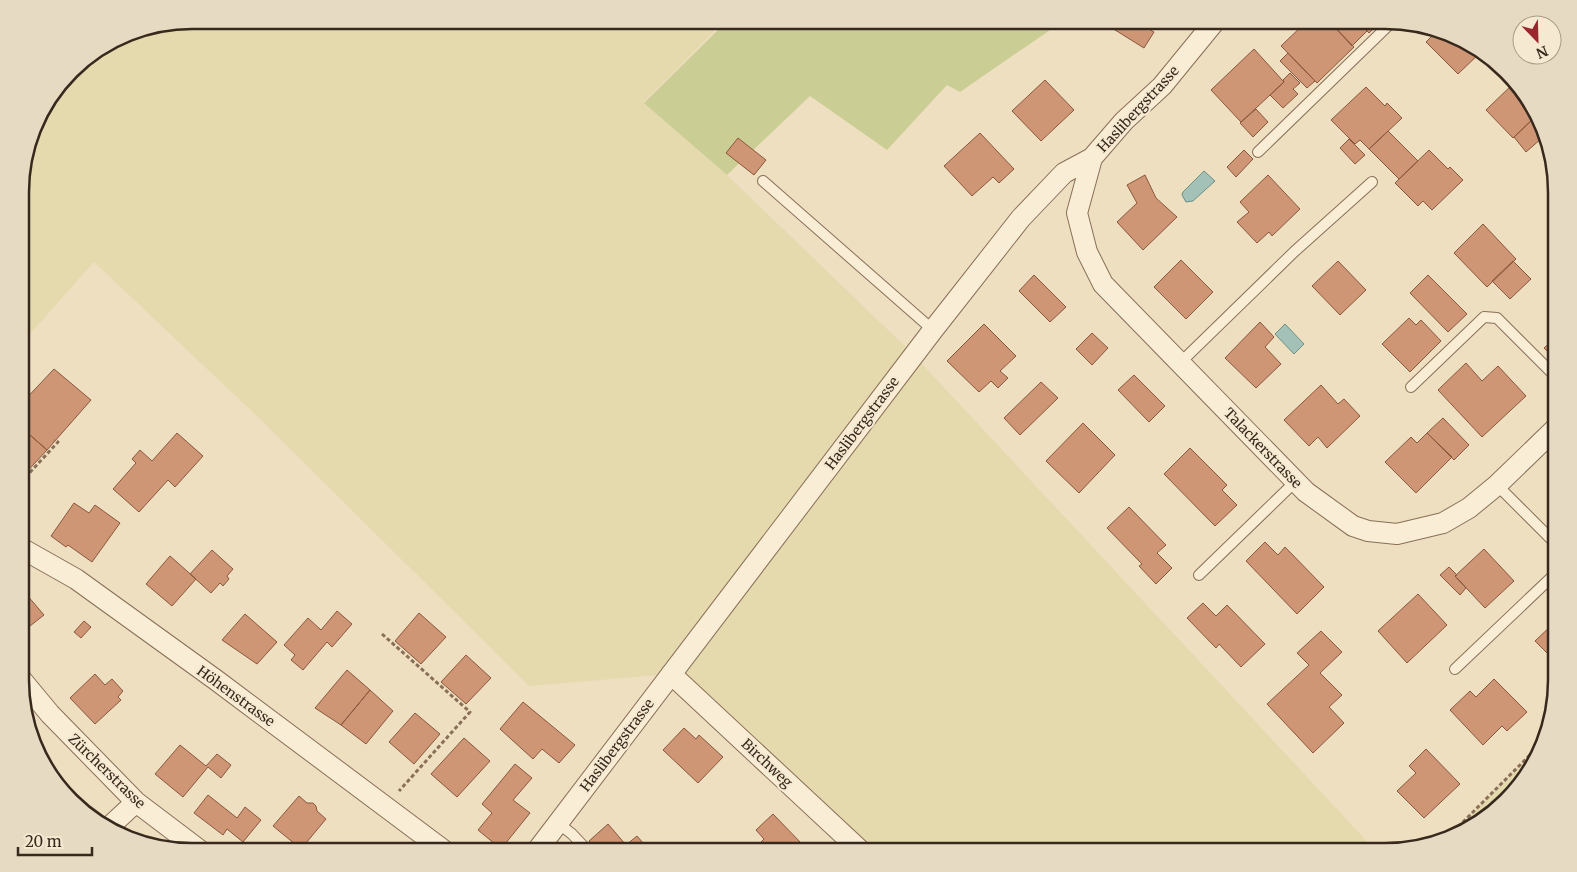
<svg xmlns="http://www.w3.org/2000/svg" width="1577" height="872" viewBox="0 0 1577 872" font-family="Merriweather,serif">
  <rect width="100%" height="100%" fill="#efdfc1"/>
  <path fill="#e5d9ae" d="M 192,20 L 725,20 L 644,102 L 727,175 L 911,352 L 1377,852 L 862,852 L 671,674 L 529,686 L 263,422 L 94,262 L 21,344 L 21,170 L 38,115 L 78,63 L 126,33 Z
    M 1540,745 L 1534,766 L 1471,829 L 1449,836 Z"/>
  <path fill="#cace95" d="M 728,20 L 1057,20 L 1053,28 L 960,92 L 947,85 L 887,150 L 810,96 L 727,175 L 644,103 Z"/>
  <path fill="#a4c1b7" stroke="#6b9084" d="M 1204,171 L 1215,181 L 1193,201 L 1186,202 L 1182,195 L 1183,192 Z
    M 1285,324 L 1304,344 L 1294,354 L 1275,334 Z"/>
  <path fill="#cf9676" stroke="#89573d" d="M 1099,20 L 1148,20 L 1144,26 L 1154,32 L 1144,48 Z
    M 1308,20 L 1328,20 L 1354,47 L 1317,83 L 1281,46 Z
    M 1328,20 L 1357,20 L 1367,31 L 1352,46 Z
    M 1357,20 L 1383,20 L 1369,33 Z
    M 1435,33 L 1471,43 L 1481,52 L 1458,74 L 1426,42 Z
    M 1254,49 L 1284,82 L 1241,122 L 1211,90 Z
    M 1288,53 L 1315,81 L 1307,88 L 1280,61 Z
    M 1290,73 L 1300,83 L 1293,89 L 1298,94 L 1283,108 L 1270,95 L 1284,82 L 1283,80 Z
    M 1045,80 L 1074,110 L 1041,141 L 1012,111 Z
    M 1514,83 L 1528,97 L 1535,117 L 1513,138 L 1486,110 Z
    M 1366,87 L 1385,106 L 1387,103 L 1402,118 L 1369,149 L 1360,140 L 1355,144 L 1331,120 Z
    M 1256,109 L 1268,122 L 1253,137 L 1240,123 Z
    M 1535,117 L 1542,138 L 1526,152 L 1514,137 Z
    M 1388,131 L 1418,161 L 1399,179 L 1369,149 Z
    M 980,133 L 1014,169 L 999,183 L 993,177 L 972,196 L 944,166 Z
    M 738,138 L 766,160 L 754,175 L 726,153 Z
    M 1349,139 L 1365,155 L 1355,164 L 1340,148 Z
    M 1244,150 L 1253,159 L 1236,177 L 1227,167 Z
    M 1429,150 L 1448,169 L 1450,167 L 1463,180 L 1432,210 L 1423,201 L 1418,206 L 1395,183 Z
    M 1145,175 L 1156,198 L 1177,217 L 1143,250 L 1117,222 L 1137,203 L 1127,185 Z
    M 1268,175 L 1300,209 L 1272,236 L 1269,232 L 1257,243 L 1237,222 L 1249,212 L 1240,202 Z
    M 1556,178 L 1557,180 L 1557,197 L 1547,188 Z
    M 1483,224 L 1516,259 L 1487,287 L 1454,253 Z
    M 1181,260 L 1213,292 L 1186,319 L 1154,287 Z
    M 1338,261 L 1366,290 L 1340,315 L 1312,286 Z
    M 1513,261 L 1531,279 L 1510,299 L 1492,281 Z
    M 1034,275 L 1066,307 L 1050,322 L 1019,291 Z
    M 1428,275 L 1467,314 L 1448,332 L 1410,293 Z
    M 1557,317 L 1557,330 L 1550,323 Z
    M 1409,318 L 1416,325 L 1421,320 L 1441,341 L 1410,372 L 1382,344 Z
    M 1260,322 L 1274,337 L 1265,347 L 1281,364 L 1256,388 L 1225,358 Z
    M 984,324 L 1016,356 L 1000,371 L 1008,378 L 998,388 L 991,381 L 979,392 L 947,361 Z
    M 1092,333 L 1108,348 L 1092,365 L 1076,349 Z
    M 1553,340 L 1557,344 L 1557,361 L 1544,348 Z
    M 1466,363 L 1482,381 L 1498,366 L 1526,396 L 1482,437 L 1438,390 Z
    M 54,369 L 91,400 L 47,450 L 21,427 L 21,404 Z
    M 1134,375 L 1165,406 L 1149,422 L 1118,390 Z
    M 1041,382 L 1058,398 L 1020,435 L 1004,418 Z
    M 1321,385 L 1338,404 L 1344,399 L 1360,416 L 1327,448 L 1318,437 L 1309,446 L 1284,420 Z
    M 1443,418 L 1469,445 L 1454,460 L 1427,433 Z
    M 1083,423 L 1115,455 L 1079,493 L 1046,461 Z
    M 21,427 L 47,450 L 21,478 Z
    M 177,433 L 203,456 L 175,487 L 168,480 L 139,512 L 113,489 L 136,463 L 132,459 L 140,450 L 152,461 Z
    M 1427,433 L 1452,457 L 1416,493 L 1385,462 L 1411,437 L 1417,443 Z
    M 1190,448 L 1227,485 L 1222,490 L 1237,505 L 1215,526 L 1164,474 Z
    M 1557,488 L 1557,503 L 1549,495 Z
    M 74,503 L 89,513 L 95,505 L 120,523 L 92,562 L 68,545 L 66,547 L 51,536 Z
    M 1129,507 L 1166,545 L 1157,553 L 1172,568 L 1156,584 L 1139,566 L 1142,564 L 1107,528 Z
    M 1265,542 L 1278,555 L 1285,547 L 1324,587 L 1297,614 L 1246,561 Z
    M 1484,549 L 1514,581 L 1485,608 L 1455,576 Z
    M 212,550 L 233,569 L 227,576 L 229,579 L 223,586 L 220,583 L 211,593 L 190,574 Z
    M 170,556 L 196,579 L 172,606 L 146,584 Z
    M 1449,567 L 1457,575 L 1455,576 L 1466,588 L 1460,595 L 1440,575 Z
    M 21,588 L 44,615 L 21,633 Z
    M 1418,594 L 1447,625 L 1407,663 L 1378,631 Z
    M 1203,603 L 1216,616 L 1227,605 L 1265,644 L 1241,667 L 1219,644 L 1216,648 L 1187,618 Z
    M 337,611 L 352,624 L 332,647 L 327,642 L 303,670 L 291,660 L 295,655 L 284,645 L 308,618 L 321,630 Z
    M 1557,611 L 1557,663 L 1535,641 L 1553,624 L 1548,619 Z
    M 419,613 L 446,637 L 421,664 L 395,641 Z
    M 245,614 L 277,642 L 257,664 L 222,640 Z
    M 84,621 L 91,627 L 81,638 L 74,632 Z
    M 1321,631 L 1342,652 L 1320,673 L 1342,695 L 1329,707 L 1344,723 L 1313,753 L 1267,704 L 1309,665 L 1297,653 Z
    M 466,655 L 491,678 L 466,704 L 441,682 Z
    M 347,670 L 370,690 L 341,725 L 315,708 Z
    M 95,674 L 105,685 L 112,679 L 123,691 L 118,697 L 121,700 L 95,724 L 70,698 Z
    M 1494,679 L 1527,712 L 1507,731 L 1502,726 L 1483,745 L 1450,710 L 1470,691 L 1476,697 Z
    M 370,690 L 393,711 L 366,744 L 341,725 Z
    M 523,702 L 575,745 L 559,763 L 542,749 L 533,759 L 500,729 Z
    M 415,713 L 440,734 L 414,764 L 389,742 Z
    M 684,728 L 696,739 L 699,735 L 723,757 L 698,783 L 663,750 Z
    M 464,738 L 490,761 L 457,797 L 431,774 Z
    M 180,745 L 206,766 L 217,754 L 231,765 L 221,778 L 208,767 L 183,797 L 155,774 Z
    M 1426,749 L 1460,784 L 1424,818 L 1397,791 L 1416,773 L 1409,766 Z
    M 515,764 L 532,778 L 513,800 L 530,813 L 501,849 L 478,830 L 492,813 L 482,804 Z
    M 208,795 L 237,818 L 245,807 L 261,820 L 243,842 L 227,829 L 223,835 L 194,813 Z
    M 299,796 L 307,803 L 313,803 L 316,806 L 317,811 L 326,819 L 301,849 L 273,826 Z
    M 773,814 L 803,845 L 796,852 L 751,852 L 764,839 L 756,830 Z
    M 608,824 L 626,845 L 637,836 L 651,852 L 599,852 L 589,841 Z"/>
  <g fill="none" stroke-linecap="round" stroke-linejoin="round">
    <g stroke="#896f58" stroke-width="12">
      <path id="service" d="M 1258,152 L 1392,22
        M 763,181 L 933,330
        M 1180,363 L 1295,251 L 1372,182
        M 1411,387 L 1484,317 L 1497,318 L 1557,378
        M 1497,485 L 1557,545
        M 1199,575 L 1295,482
        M 1455,669 L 1557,572
        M 558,823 L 572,834 L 589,852"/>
    </g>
    <g stroke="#896f58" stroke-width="22">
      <path id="minor" d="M 1092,158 L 1077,213 L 1087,252 L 1103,284 L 1306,492 L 1353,526 L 1368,531 L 1397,534 L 1443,523 L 1469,508 L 1497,485 L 1557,427
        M 21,548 L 76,579 L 216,680 L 446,852
        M 671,674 L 862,852
        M 21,679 L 50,714 L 136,802 L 202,852
        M 107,829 L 136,802
        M 536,852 L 933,330 L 1021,218 L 1064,173 L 1092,158 L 1124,121 L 1162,86 L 1216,20"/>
    </g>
    <path stroke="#896f58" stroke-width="3" stroke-dasharray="4 2.5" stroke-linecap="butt" d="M 21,482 L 58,442 L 54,440
      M 382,634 L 470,712 L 399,791
      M 1449,836 L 1540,745"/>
    <use href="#service" stroke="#faedd5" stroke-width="10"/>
    <use href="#minor" stroke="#faedd5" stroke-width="20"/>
  </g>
  <g text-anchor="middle" stroke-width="4.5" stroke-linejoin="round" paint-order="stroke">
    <g font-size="14" fill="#38291d" stroke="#f6e9d1">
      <text transform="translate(1138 109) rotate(-47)" y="5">Haslibergstrasse</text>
      <text transform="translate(862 423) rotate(-53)" y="5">Haslibergstrasse</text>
      <text transform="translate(1263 448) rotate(46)" y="5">Talackerstrasse</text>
      <text transform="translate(236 696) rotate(36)" y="5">Höhenstrasse</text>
      <text transform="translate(617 745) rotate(-53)" y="5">Haslibergstrasse</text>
      <text transform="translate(767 763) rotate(43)" y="5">Birchweg</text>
      <text transform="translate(107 771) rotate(44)" y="5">Zürcherstrasse</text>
    </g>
  </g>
  <path d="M0 0H1577V872H0ZM192 29H1385A163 163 0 0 1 1548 192V680A163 163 0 0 1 1385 843H192A163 163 0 0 1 29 680V192A163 163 0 0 1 192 29Z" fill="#e7dac3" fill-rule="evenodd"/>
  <path fill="none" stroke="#38291d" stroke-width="2.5" d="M192 29H1385A163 163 0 0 1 1548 192V680A163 163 0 0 1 1385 843H192A163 163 0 0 1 29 680V192A163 163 0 0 1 192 29Z"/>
  <g transform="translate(1537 40) rotate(157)"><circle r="24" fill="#f6e9d1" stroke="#aa9c89"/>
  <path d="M0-4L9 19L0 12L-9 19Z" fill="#9a262e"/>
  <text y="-8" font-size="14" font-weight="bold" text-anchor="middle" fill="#38291d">N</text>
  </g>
  <path d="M18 847v8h74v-8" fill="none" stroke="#38291d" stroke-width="2.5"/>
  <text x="25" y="847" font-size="15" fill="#38291d" stroke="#f6e9d1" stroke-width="4" paint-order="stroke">20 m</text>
</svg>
